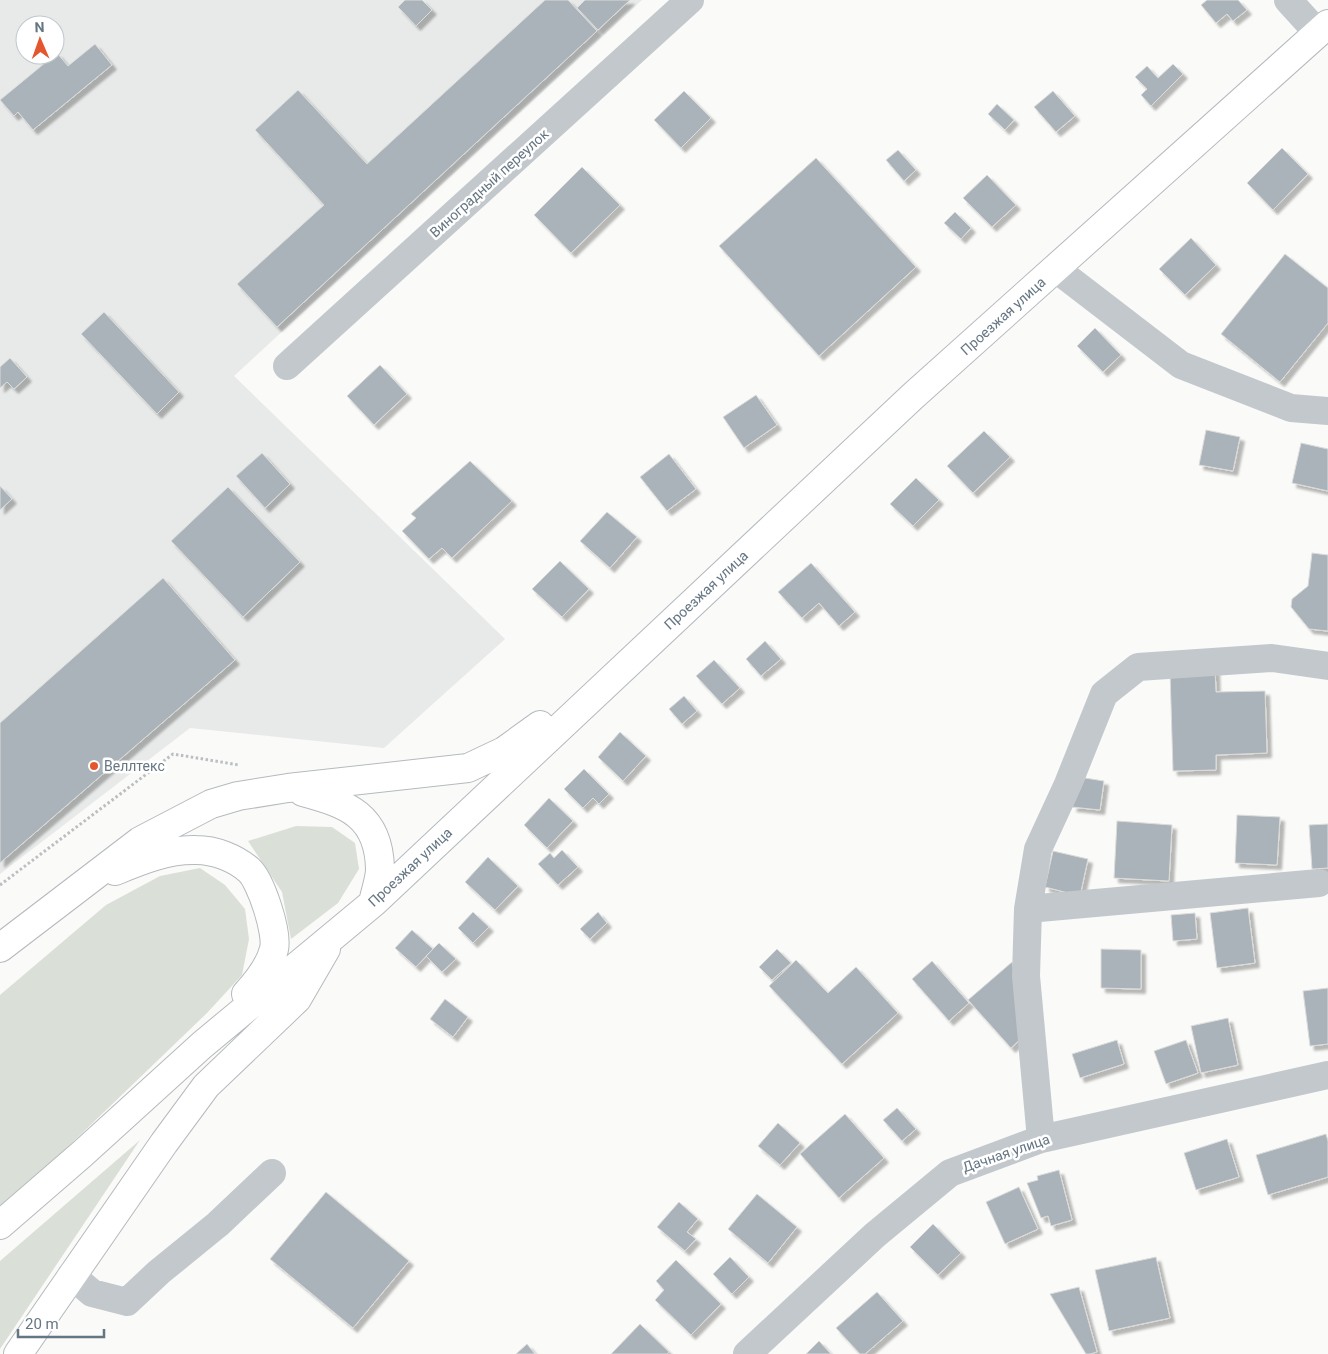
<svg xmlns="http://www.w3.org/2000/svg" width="1328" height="1354" viewBox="0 0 1328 1354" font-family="Roboto,sans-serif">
  <defs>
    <filter id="shadow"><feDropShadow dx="4.5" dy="4.5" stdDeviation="1" flood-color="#0004"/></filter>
  </defs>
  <rect width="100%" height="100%" fill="#fafaf8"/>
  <path fill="#e8e9e9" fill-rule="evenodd" d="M 0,0 L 642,0 L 234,376 L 505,639 L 384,748 L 190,728 L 0,874 ZM 25,25 L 55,25 L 55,55 L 25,55 Z"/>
  <path fill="#dadfd7" d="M 296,826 L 332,827 L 355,843 L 359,869 L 338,903 L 291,939 L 282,892 L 248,841 Z
    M 200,868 L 225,885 L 245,909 L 249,939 L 242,975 L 207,1013 L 0,1212 L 0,995 L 106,905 L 160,876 Z
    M 140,1140 L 0,1349 L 0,1261 Z"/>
  <path fill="#aab3b9" stroke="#dcdcda" filter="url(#shadow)" d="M 405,0 L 422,0 L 432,10 L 416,26 L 398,7 Z
    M 545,0 L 568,0 L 597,31 L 277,327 L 237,284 L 324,205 L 255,130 L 298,90 L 367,164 Z
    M 585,0 L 630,0 L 598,30 L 577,8 Z
    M 1207,0 L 1238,0 L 1247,10 L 1233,21 L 1227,14 L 1216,23 L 1201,5 Z
    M 95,44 L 112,65 L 33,130 L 18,112 L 14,116 L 0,100 L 57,53 L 68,66 Z
    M 1173,64 L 1183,74 L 1151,106 L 1141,95 L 1147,89 L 1135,77 L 1147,66 L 1158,78 Z
    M 684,91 L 711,118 L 681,148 L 654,120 Z
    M 1053,91 L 1075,116 L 1056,132 L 1034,107 Z
    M 997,104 L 1014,120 L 1005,130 L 988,114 Z
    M 1282,148 L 1308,174 L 1273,210 L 1247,183 Z
    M 898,150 L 916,170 L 904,181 L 886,160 Z
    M 816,158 L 916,267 L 819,356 L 719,246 Z
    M 582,167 L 620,205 L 571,253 L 534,215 Z
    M 987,175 L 1016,205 L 992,227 L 963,198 Z
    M 955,212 L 971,228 L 961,239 L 944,223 Z
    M 1191,238 L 1216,265 L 1185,295 L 1159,269 Z
    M 1285,254 L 1328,288 L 1328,323 L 1280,382 L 1221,334 Z
    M 104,312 L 179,392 L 157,414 L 81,334 Z
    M 1095,328 L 1121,355 L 1103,372 L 1077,346 Z
    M 10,358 L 27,377 L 14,389 L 7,382 L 0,388 L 0,367 Z
    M 380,365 L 407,394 L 374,425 L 347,396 Z
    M 756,395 L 777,425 L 744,448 L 723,417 Z
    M 1206,430 L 1240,437 L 1233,471 L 1199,465 Z
    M 984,431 L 1010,457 L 973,493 L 947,466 Z
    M 1301,443 L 1328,449 L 1328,491 L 1292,483 Z
    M 262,453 L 290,484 L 265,508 L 236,476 Z
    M 669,454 L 696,489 L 667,511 L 640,477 Z
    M 470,461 L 512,501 L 452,558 L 442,548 L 429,559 L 402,531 L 416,518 L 411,514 Z
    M 916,478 L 939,500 L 913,526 L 890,504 Z
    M 0,486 L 12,499 L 0,510 Z
    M 228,487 L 300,562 L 243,617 L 171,541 Z
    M 607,512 L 637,537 L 610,568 L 580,541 Z
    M 1312,553 L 1328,555 L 1328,631 L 1309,629 L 1291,607 L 1292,599 L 1308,586 Z
    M 560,561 L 589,589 L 562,617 L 532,589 Z
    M 811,563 L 855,612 L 839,626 L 819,603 L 802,618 L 778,592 Z
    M 163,578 L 235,660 L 0,863 L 0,723 Z
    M 765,641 L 781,659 L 761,676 L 746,659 Z
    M 714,660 L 740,688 L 722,704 L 696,676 Z
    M 1215,669 L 1216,692 L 1265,691 L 1267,753 L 1216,755 L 1216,770 L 1173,771 L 1170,671 Z
    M 684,696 L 697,711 L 682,724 L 669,709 Z
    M 620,732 L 646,756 L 623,781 L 598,757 Z
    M 584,769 L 609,794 L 599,804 L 593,798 L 583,808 L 564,789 Z
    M 1085,778 L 1104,781 L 1100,810 L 1072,807 Z
    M 549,798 L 573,821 L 547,848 L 524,825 Z
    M 1237,815 L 1280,817 L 1277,865 L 1235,863 Z
    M 1117,821 L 1172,825 L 1169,881 L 1114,878 Z
    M 1328,824 L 1328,868 L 1312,869 L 1309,825 Z
    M 562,850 L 578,867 L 558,885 L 538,864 L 550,853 L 554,858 Z
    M 1053,851 L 1088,859 L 1080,896 L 1045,887 Z
    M 488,857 L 518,886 L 495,910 L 465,882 Z
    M 1248,908 L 1255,963 L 1217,968 L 1210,913 Z
    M 473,912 L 489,927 L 473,943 L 458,928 Z
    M 598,912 L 607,923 L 590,939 L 580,929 Z
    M 1195,913 L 1197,939 L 1173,941 L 1171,915 Z
    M 412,930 L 433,949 L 416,967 L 395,948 Z
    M 439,943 L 456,959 L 442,972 L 426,956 Z
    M 777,949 L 791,963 L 772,980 L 759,967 Z
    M 1101,949 L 1141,950 L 1141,989 L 1101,988 Z
    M 796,960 L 828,993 L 856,967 L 898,1013 L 842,1064 L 769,986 Z
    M 932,961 L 969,1003 L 949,1021 L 912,979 Z
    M 1012,962 L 1028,1032 L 1011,1048 L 968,1000 Z
    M 1328,988 L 1328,1044 L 1310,1046 L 1303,991 Z
    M 445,999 L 468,1017 L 453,1037 L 430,1019 Z
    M 1228,1018 L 1238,1065 L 1201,1073 L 1191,1026 Z
    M 1117,1040 L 1124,1064 L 1080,1078 L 1072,1054 Z
    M 1186,1040 L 1198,1073 L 1166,1084 L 1154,1051 Z
    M 897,1108 L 916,1129 L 902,1141 L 883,1120 Z
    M 845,1114 L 884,1158 L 839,1198 L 800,1154 Z
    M 778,1123 L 800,1143 L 780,1165 L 758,1146 Z
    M 1326,1134 L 1328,1141 L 1328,1177 L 1268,1195 L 1256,1155 Z
    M 1227,1139 L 1239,1177 L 1196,1190 L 1184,1153 Z
    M 1059,1170 L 1072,1220 L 1051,1226 L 1048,1216 L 1041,1218 L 1027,1183 L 1038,1180 L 1037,1176 Z
    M 1019,1187 L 1038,1229 L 1005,1244 L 986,1202 Z
    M 326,1192 L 409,1261 L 353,1328 L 270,1259 Z
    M 757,1194 L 797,1227 L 768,1263 L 728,1229 Z
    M 679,1202 L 698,1219 L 687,1232 L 696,1239 L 685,1251 L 657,1227 Z
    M 933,1224 L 961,1253 L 938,1275 L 910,1247 Z
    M 730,1257 L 749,1277 L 732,1294 L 713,1274 Z
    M 1156,1257 L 1170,1318 L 1109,1331 L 1095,1270 Z
    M 676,1260 L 721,1304 L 691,1335 L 655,1300 L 664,1290 L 656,1281 Z
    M 1079,1287 L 1097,1352 L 1090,1354 L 1086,1354 L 1050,1294 Z
    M 877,1292 L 903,1321 L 865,1354 L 860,1354 L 836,1328 Z
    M 640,1324 L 669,1352 L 667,1354 L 611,1354 Z
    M 819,1341 L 831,1354 L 806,1354 Z
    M 527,1344 L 535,1354 L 516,1354 Z"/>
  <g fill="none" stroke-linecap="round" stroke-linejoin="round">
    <g stroke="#b5babe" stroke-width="30">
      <path id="major" d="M 303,792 C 347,804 379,815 380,869 C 380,879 375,892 373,903
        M 115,871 C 141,860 169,849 196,850 C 215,850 235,858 249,870 C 261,881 278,933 274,949 C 270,966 258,981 246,994
        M 0,948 L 140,841 L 211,804 L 238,796 L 288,788 L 468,768 L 504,751 L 540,725
        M 0,1225 L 82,1154 L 202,1045 L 373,903 L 913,396 L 1328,24
        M 18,1354 L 164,1143 L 206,1086 L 297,999 L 326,949"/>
    </g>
    <path stroke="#bbbfc2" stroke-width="3" stroke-dasharray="2.5 2.5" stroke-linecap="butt" d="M 0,885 L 173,754 L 239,765"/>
    <path stroke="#c3c8cc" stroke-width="28" d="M 1288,0 L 1318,33
      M 1056,269 L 1181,365 L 1291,408 L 1328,411
      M 287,366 L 690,0
      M 1028,909 L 1319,883
      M 1041,1139 L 1026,976 L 1028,909 L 1038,849 L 1068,784 L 1104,694 L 1138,667 L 1272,658 L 1328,666
      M 71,1275 L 92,1293 L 127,1302 L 159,1272 L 218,1224 L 272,1173
      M 747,1354 L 875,1235 L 950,1173 L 1041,1139 L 1328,1075"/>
    <use href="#major" stroke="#fff" stroke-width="28"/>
  </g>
  <circle fill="#e4572e" stroke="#fff" stroke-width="2" cx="94" cy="766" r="5"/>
  <g text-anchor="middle" stroke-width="5" stroke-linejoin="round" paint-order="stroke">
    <g font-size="14" fill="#657683" stroke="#fff">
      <text transform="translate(489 183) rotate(-42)" y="5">Виноградный переулок</text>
      <text transform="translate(1003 316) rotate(-42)" y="5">Проезжая улица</text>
      <text transform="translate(706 590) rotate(-43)" y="5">Проезжая улица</text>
      <text transform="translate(410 867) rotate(-43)" y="5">Проезжая улица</text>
      <text transform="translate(1006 1153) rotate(-19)" y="5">Дачная улица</text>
    </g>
    <g font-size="14" fill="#657683" stroke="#fff" text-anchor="start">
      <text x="104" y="771">Веллтекс</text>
    </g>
  </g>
  <g transform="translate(40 40) rotate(358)"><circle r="24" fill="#ffffff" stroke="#c1c8cd"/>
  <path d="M0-4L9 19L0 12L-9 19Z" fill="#e4572e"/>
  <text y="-8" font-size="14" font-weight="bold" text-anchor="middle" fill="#657683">N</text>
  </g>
  <path d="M18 1329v8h86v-8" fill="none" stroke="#657683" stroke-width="2.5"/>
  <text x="25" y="1329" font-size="15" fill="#657683" stroke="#ffffff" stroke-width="4" paint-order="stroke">20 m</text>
</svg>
